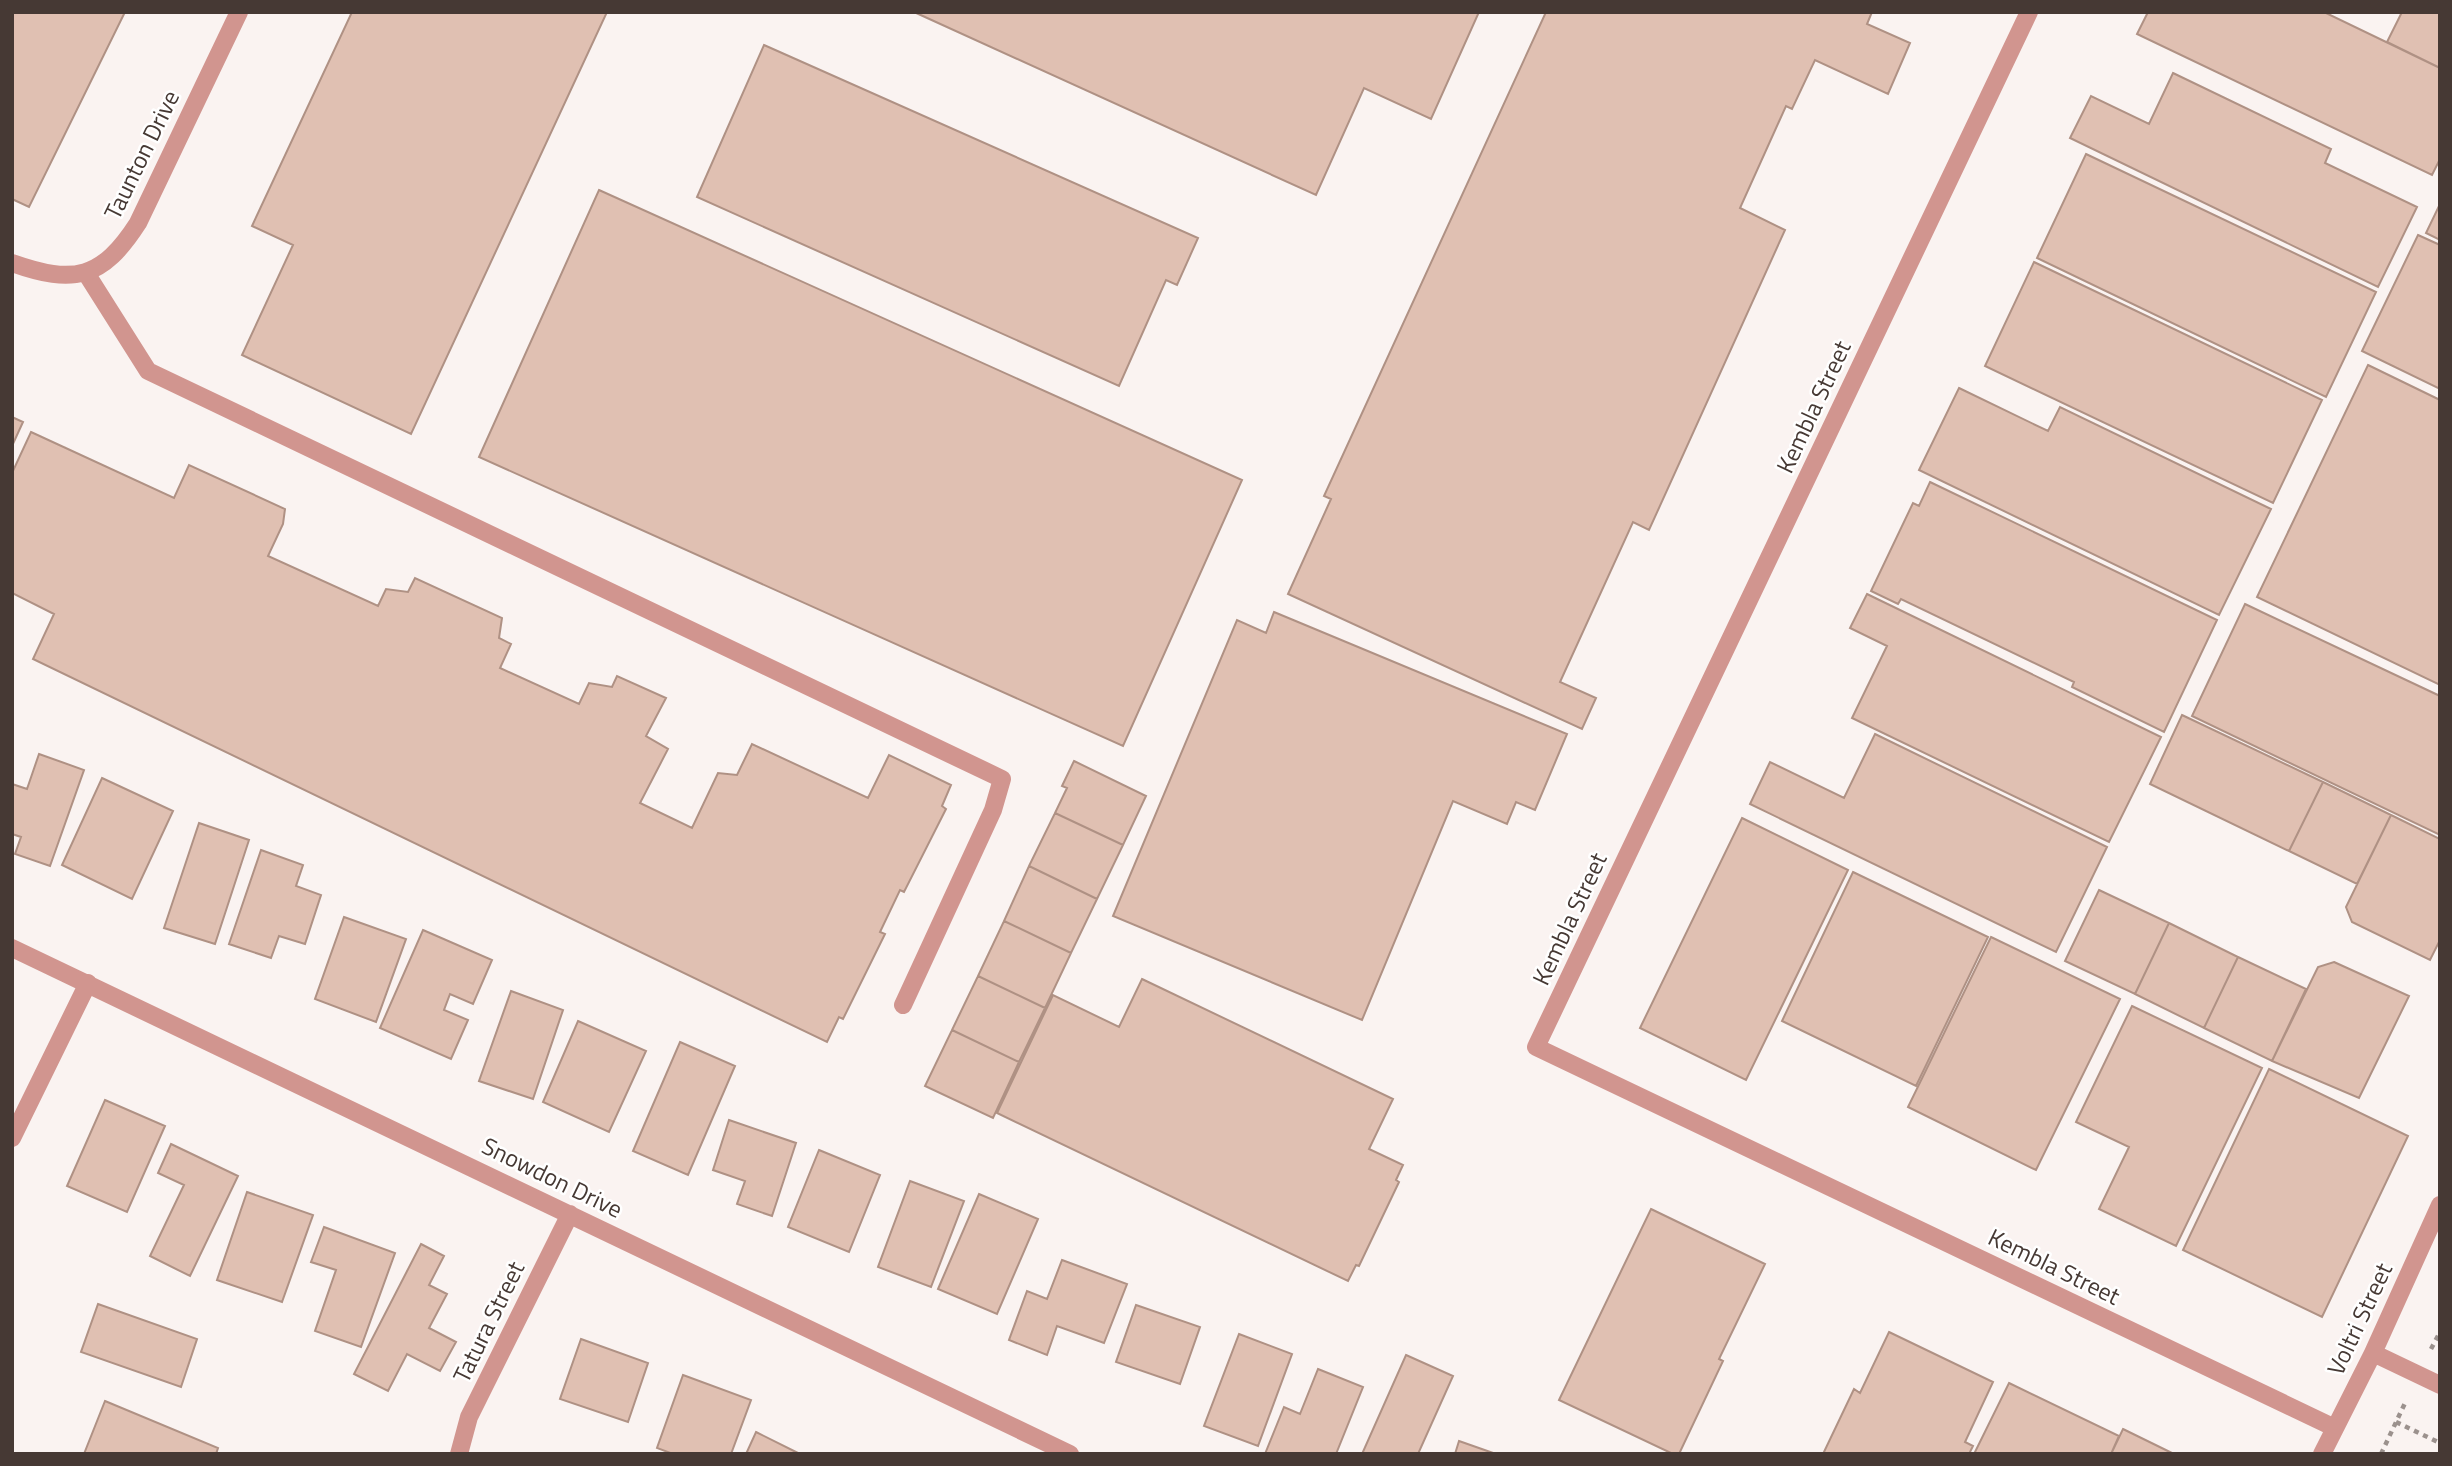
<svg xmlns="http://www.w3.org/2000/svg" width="2452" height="1466" viewBox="0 0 2452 1466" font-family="'Titillium Web',sans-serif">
  <rect width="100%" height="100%" fill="#faf3f1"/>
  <path fill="#e0c0b2" stroke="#af9184" stroke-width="2" d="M 12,12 L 125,12 L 29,207 L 12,199 Z
    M 352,12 L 607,12 L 411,434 L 242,355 L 293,245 L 252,226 Z
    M 914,12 L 1479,12 L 1431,119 L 1364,88 L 1316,195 Z
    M 1546,12 L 1872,12 L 1867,24 L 1910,43 L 1888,94 L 1815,60 L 1792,109 L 1786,106 L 1740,208 L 1785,230 L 1649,530 L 1633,522 L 1560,682 L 1596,698 L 1582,729 L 1288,594 L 1331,499 L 1324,496 Z
    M 2148,12 L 2324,12 L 2440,68 L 2440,159 L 2432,175 L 2137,34 Z
    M 2402,12 L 2440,12 L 2440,68 L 2387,42 Z
    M 764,45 L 1198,238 L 1177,285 L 1166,280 L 1119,386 L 697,197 Z
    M 2173,73 L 2331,149 L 2325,163 L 2417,207 L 2378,287 L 2070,138 L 2091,96 L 2149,124 Z
    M 2086,154 L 2376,292 L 2326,397 L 2037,258 Z
    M 599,190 L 1242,480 L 1123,746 L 479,457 Z
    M 2440,204 L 2440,240 L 2426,233 Z
    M 2418,235 L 2440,245 L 2440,389 L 2362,351 Z
    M 2034,262 L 2322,400 L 2273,503 L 1985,366 Z
    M 2368,365 L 2440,400 L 2440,685 L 2257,597 Z
    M 1959,388 L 2048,431 L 2060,407 L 2271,509 L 2219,615 L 1919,470 Z
    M 12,417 L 23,422 L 12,446 Z
    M 31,432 L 174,498 L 189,465 L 285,509 L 283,524 L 268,556 L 378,606 L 386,589 L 408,592 L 415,578 L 502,618 L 499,638 L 511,644 L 500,668 L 579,704 L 589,683 L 612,687 L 617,676 L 666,698 L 646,736 L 668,749 L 640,803 L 692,828 L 718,773 L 737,775 L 752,744 L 868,798 L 889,755 L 951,785 L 942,806 L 946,809 L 904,892 L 900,890 L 880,932 L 885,934 L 843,1019 L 839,1017 L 827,1042 L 33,659 L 54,614 L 12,593 L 12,473 Z
    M 1930,482 L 2217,620 L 2164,732 L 2072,687 L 2074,682 L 1901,599 L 1898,604 L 1871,591 L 1913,503 L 1919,506 Z
    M 1867,594 L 2161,737 L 2109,842 L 1852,718 L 1887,646 L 1850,628 Z
    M 2245,604 L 2440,696 L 2440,835 L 2192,716 Z
    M 1274,612 L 1567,734 L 1535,810 L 1516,802 L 1507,824 L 1453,801 L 1362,1020 L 1113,916 L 1237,620 L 1266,633 Z
    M 2182,715 L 2323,782 L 2289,851 L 2150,784 Z
    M 1875,734 L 2107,847 L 2056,952 L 1750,804 L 1770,762 L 1844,798 Z
    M 39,754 L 84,770 L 50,866 L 15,854 L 21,837 L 12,834 L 12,784 L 27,789 Z
    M 1074,761 L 1146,796 L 1123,845 L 1055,813 L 1067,788 L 1062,786 Z
    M 102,778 L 173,811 L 132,899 L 62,865 Z
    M 2323,782 L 2391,815 L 2357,884 L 2289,851 Z
    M 1055,813 L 1123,845 L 1097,899 L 1029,866 Z
    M 2391,815 L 2440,839 L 2440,940 L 2430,960 L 2352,922 L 2346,907 Z
    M 1742,818 L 1848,870 L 1746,1080 L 1640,1028 Z
    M 199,823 L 249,840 L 215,944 L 164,928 Z
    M 261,850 L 303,865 L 296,886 L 321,895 L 305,944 L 279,936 L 271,958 L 229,944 Z
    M 1029,866 L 1097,899 L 1071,953 L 1004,921 Z
    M 1853,872 L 1988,937 L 1916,1086 L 1782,1021 Z
    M 2099,890 L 2169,923 L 2135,994 L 2065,961 Z
    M 344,917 L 406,939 L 376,1022 L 315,999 Z
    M 1004,921 L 1071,953 L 1045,1008 L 978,976 Z
    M 2169,923 L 2238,957 L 2204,1028 L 2135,994 Z
    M 423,930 L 492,960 L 473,1004 L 450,994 L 444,1010 L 468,1020 L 451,1059 L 380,1028 Z
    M 1991,937 L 2120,999 L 2036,1170 L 1908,1107 Z
    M 2238,957 L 2306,989 L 2272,1061 L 2204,1028 Z
    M 2334,962 L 2409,996 L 2359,1098 L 2272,1061 L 2318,967 Z
    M 978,976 L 1045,1008 L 1019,1062 L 952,1030 Z
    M 1142,979 L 1393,1099 L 1369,1149 L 1403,1165 L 1396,1180 L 1399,1182 L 1359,1266 L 1356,1265 L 1348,1281 L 997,1113 L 1053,995 L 1119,1027 Z
    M 511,991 L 563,1010 L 533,1099 L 479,1081 Z
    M 2132,1006 L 2262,1068 L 2176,1246 L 2099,1209 L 2129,1147 L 2076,1122 Z
    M 578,1021 L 646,1051 L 609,1132 L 543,1102 Z
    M 952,1030 L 1019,1062 L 993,1118 L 925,1086 Z
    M 680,1042 L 735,1066 L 688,1175 L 633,1151 Z
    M 2269,1069 L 2408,1136 L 2322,1317 L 2183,1250 Z
    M 105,1100 L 165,1126 L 127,1212 L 67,1186 Z
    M 729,1120 L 796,1143 L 772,1216 L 737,1204 L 745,1181 L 713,1170 Z
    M 171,1144 L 238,1176 L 190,1276 L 150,1256 L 184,1185 L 158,1173 Z
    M 819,1150 L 880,1175 L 849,1252 L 788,1227 Z
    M 910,1181 L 964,1201 L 931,1287 L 878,1267 Z
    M 247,1192 L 313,1215 L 282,1302 L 217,1280 Z
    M 979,1194 L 1038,1219 L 997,1314 L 938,1289 Z
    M 1651,1209 L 1765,1264 L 1719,1359 L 1723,1361 L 1679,1454 L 1673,1454 L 1559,1400 Z
    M 324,1227 L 395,1253 L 361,1347 L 315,1331 L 336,1270 L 311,1262 Z
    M 421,1244 L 444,1256 L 429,1285 L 447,1294 L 429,1328 L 456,1342 L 440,1371 L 407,1354 L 388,1391 L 354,1374 Z
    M 1062,1260 L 1127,1284 L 1104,1343 L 1057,1326 L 1047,1355 L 1009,1340 L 1027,1291 L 1047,1299 Z
    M 98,1304 L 197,1339 L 181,1387 L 81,1352 Z
    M 1136,1305 L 1200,1327 L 1180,1384 L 1116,1362 Z
    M 1889,1332 L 1993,1382 L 1965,1442 L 1973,1446 L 1969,1454 L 1823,1454 L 1854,1389 L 1860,1393 Z
    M 1239,1334 L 1292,1354 L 1258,1446 L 1204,1426 Z
    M 581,1339 L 648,1363 L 628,1422 L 560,1399 Z
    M 1406,1355 L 1453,1376 L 1418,1454 L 1362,1454 Z
    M 1318,1369 L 1363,1387 L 1336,1454 L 1265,1454 L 1284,1407 L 1300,1414 Z
    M 683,1375 L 751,1400 L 731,1454 L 673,1454 L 657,1448 Z
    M 2009,1383 L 2119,1436 L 2111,1454 L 1974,1454 Z
    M 105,1401 L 218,1448 L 216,1454 L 84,1454 Z
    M 2123,1429 L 2174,1454 L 2111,1454 Z
    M 756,1432 L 800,1454 L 746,1454 Z
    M 1459,1441 L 1496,1454 L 1455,1454 Z"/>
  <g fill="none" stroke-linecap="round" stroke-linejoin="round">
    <path stroke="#9b918d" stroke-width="4.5" stroke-dasharray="5 5" stroke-linecap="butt" d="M 2431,1349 L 2440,1332
      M 2396,1422 L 2440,1443
      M 2381,1454 L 2406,1401"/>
    <path stroke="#d1958f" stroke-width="18" d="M 86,273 L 148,371 L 1002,779 L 993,810 L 903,1005"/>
    <path stroke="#d1958f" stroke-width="18" d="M 2029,12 L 1536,1047 L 2335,1428
      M 12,263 C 74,285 102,279 138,223 L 239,12
      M 12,948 L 1070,1454
      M 12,1138 L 88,983
      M 2373,1353 L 2440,1385
      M 459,1454 L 469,1417 L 570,1214
      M 2322,1454 L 2373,1353 L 2440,1205"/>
  </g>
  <g text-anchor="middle" stroke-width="5" stroke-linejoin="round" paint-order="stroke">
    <g font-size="24" fill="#463934" stroke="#fff">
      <text transform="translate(142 155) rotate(-64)" y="8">Taunton Drive</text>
      <text transform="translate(1814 407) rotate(-65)" y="8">Kembla Street</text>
      <text transform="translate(1570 919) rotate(-65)" y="8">Kembla Street</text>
      <text transform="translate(552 1178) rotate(26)" y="8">Snowdon Drive</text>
      <text transform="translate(2054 1267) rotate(26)" y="8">Kembla Street</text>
      <text transform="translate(2360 1319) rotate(-65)" y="8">Voltri Street</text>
      <text transform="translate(489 1322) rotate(-64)" y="8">Tatura Street</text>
    </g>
  </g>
  <rect width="2452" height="1466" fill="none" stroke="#463934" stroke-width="28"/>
</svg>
